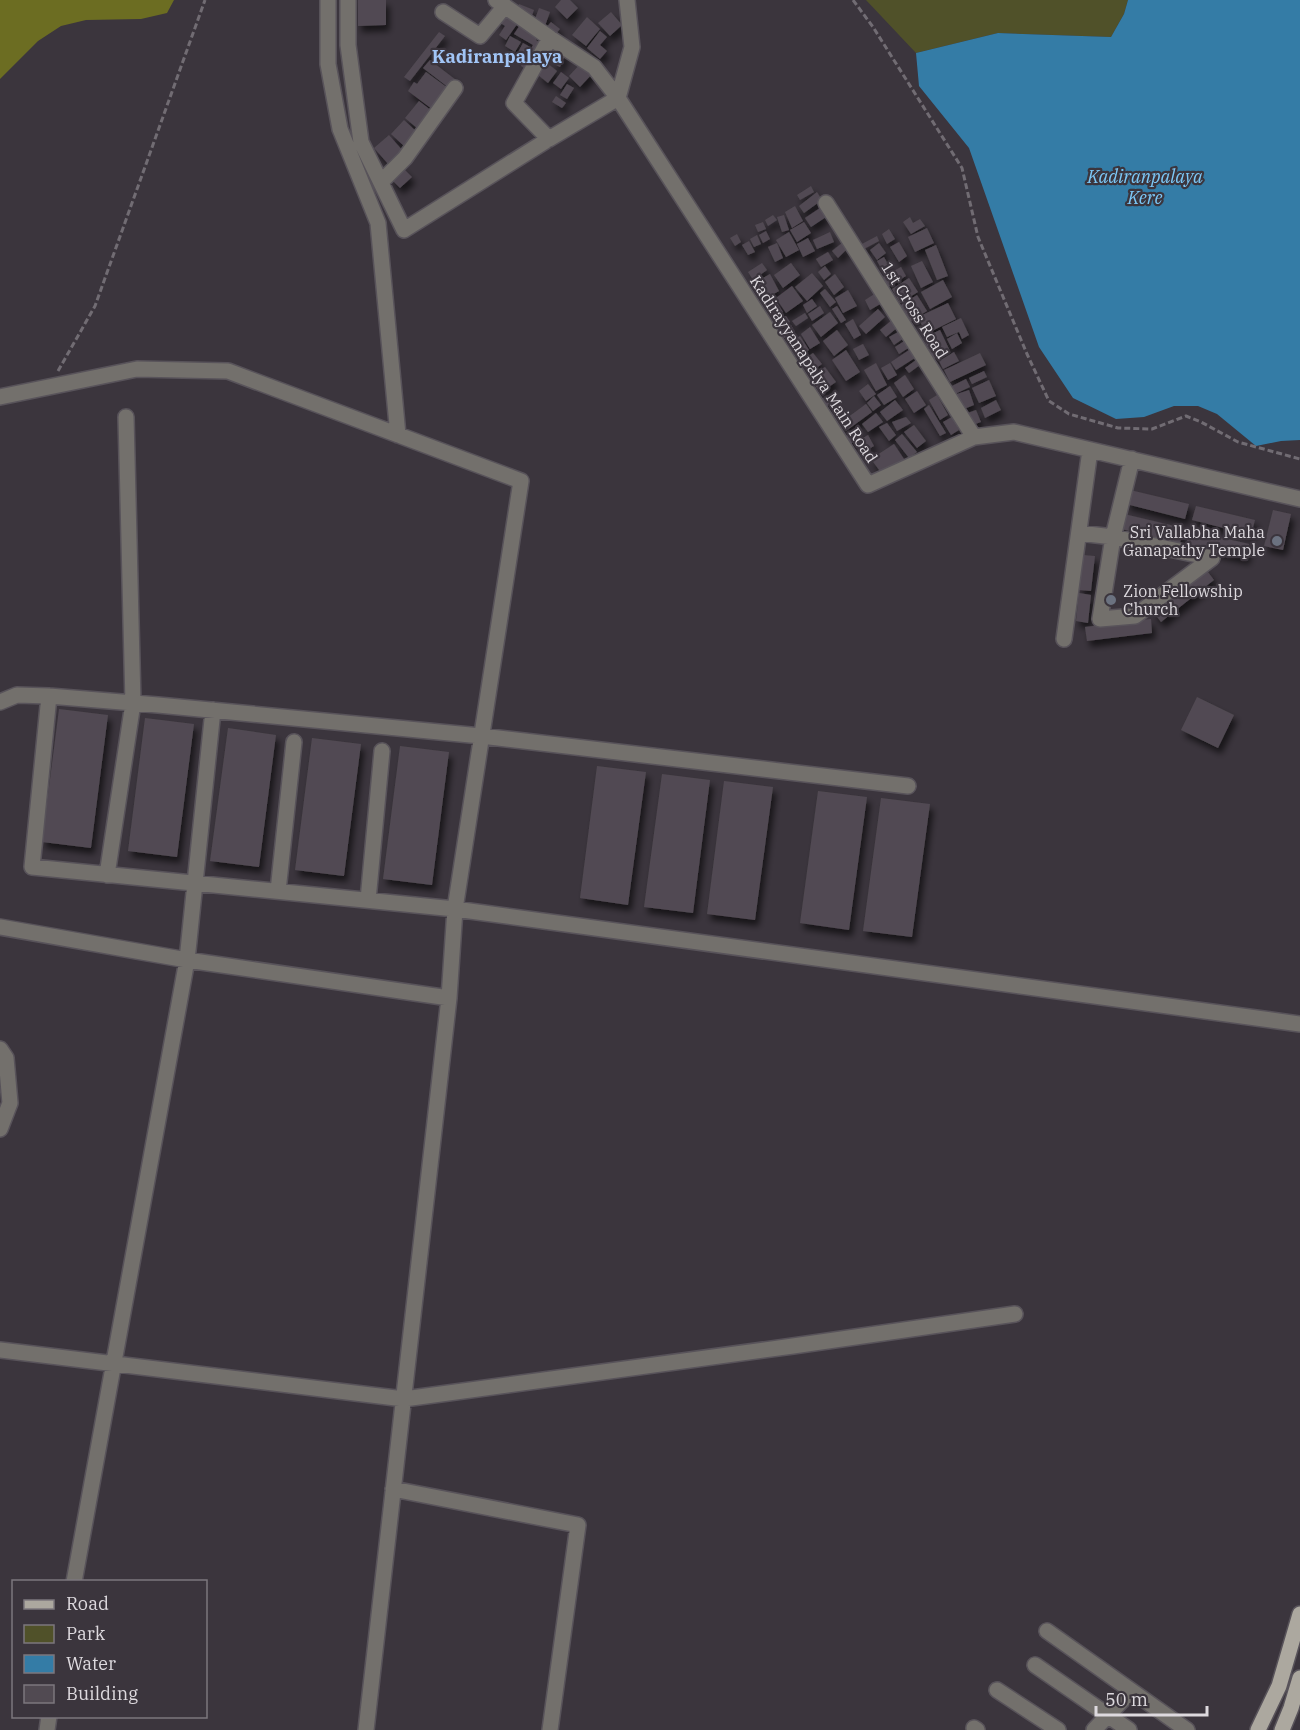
<svg xmlns="http://www.w3.org/2000/svg" width="1300" height="1730" viewBox="0 0 1300 1730" font-family="'IBM Plex Serif',serif">
  <defs>
    <filter id="shadow"><feDropShadow dx="3.5" dy="6" stdDeviation="3" flood-color="#0009"/></filter>
  </defs>
  <rect width="100%" height="100%" fill="#3b353d"/>
  <path fill="#505129" d="M 866,0 L 1128,0 L 1124,14 L 1111,37 L 998,33 L 916,53 Z"/>
  <path fill="#6c6d22" d="M 0,0 L 174,0 L 167,13 L 141,19 L 86,20 L 61,26 L 38,41 L 0,79 Z"/>
  <path fill="#347ca6" d="M 1128,0 L 1300,0 L 1300,440 L 1281,441 L 1256,446 L 1217,414 L 1198,406 L 1174,406 L 1144,417 L 1116,419 L 1073,398 L 1039,347 L 969,148 L 919,86 L 916,53 L 998,33 L 1111,37 L 1124,14 Z"/>
  <path fill="#514a52" filter="url(#shadow)" d="M 358,0 L 386,0 L 386,25 L 358,26 Z
    M 561,0 L 570,0 L 578,8 L 567,19 L 555,7 Z
    M 519,4 L 534,10 L 531,18 L 516,12 Z
    M 539,8 L 550,12 L 545,26 L 534,22 Z
    M 505,9 L 520,20 L 506,40 L 499,35 L 505,26 L 496,20 Z
    M 611,12 L 622,25 L 610,36 L 598,23 Z
    M 587,17 L 600,29 L 586,46 L 572,35 Z
    M 522,22 L 540,34 L 536,40 L 544,45 L 529,71 L 521,66 L 533,45 L 514,34 Z
    M 551,22 L 560,29 L 554,36 L 545,29 Z
    M 600,31 L 607,37 L 600,45 L 607,51 L 600,59 L 587,48 Z
    M 439,32 L 445,36 L 410,81 L 404,77 Z
    M 510,36 L 521,42 L 515,52 L 505,46 Z
    M 523,43 L 530,47 L 524,58 L 517,54 Z
    M 560,50 L 566,53 L 560,67 L 554,64 Z
    M 430,60 L 456,80 L 449,88 L 423,68 Z
    M 582,62 L 593,73 L 580,87 L 569,76 Z
    M 547,63 L 557,71 L 548,83 L 538,75 Z
    M 426,72 L 448,88 L 432,109 L 408,91 L 414,82 L 417,84 Z
    M 561,72 L 569,78 L 561,89 L 553,83 Z
    M 567,84 L 574,88 L 567,99 L 560,95 Z
    M 556,96 L 566,103 L 562,108 L 552,102 Z
    M 419,101 L 432,111 L 418,129 L 405,118 Z
    M 404,120 L 418,133 L 405,147 L 391,134 Z
    M 389,135 L 403,151 L 389,165 L 374,148 Z
    M 401,166 L 412,177 L 400,188 L 390,178 Z
    M 811,186 L 814,192 L 800,200 L 797,195 Z
    M 817,192 L 822,200 L 804,213 L 799,206 Z
    M 795,206 L 803,221 L 792,228 L 785,212 Z
    M 820,208 L 826,217 L 811,227 L 805,218 Z
    M 773,215 L 777,220 L 768,226 L 765,220 Z
    M 784,215 L 789,230 L 782,232 L 777,217 Z
    M 910,217 L 913,223 L 920,219 L 925,226 L 911,234 L 903,222 Z
    M 763,222 L 766,229 L 758,232 L 755,225 Z
    M 804,222 L 811,233 L 797,242 L 790,230 Z
    M 927,228 L 934,243 L 915,252 L 908,237 Z
    M 889,229 L 895,239 L 887,244 L 882,234 Z
    M 766,231 L 770,239 L 763,243 L 759,235 Z
    M 789,232 L 799,250 L 786,257 L 776,240 Z
    M 830,232 L 834,242 L 817,249 L 813,240 Z
    M 737,234 L 741,242 L 735,246 L 730,238 Z
    M 757,235 L 761,244 L 754,247 L 750,239 Z
    M 877,236 L 879,241 L 862,250 L 860,245 Z
    M 808,238 L 815,251 L 803,257 L 797,244 Z
    M 749,241 L 755,252 L 748,255 L 742,245 Z
    M 899,242 L 907,256 L 899,262 L 890,247 Z
    M 777,243 L 783,258 L 775,262 L 768,247 Z
    M 842,243 L 847,249 L 838,258 L 832,251 Z
    M 879,243 L 886,253 L 877,260 L 870,250 Z
    M 936,245 L 948,276 L 937,280 L 925,250 Z
    M 828,252 L 833,260 L 821,267 L 816,259 Z
    M 884,257 L 889,266 L 882,270 L 877,261 Z
    M 922,261 L 933,282 L 921,288 L 911,266 Z
    M 762,263 L 767,270 L 753,280 L 748,272 Z
    M 791,263 L 800,275 L 783,288 L 774,275 Z
    M 825,266 L 831,274 L 824,280 L 818,272 Z
    M 901,267 L 906,276 L 888,287 L 883,277 Z
    M 812,273 L 823,286 L 807,301 L 795,287 Z
    M 770,274 L 779,291 L 763,300 L 754,283 Z
    M 835,274 L 844,287 L 834,295 L 825,282 Z
    M 909,278 L 918,292 L 900,303 L 892,289 Z
    M 943,280 L 952,297 L 930,309 L 921,292 Z
    M 792,286 L 803,301 L 786,313 L 776,298 Z
    M 825,289 L 836,302 L 830,307 L 820,293 Z
    M 848,290 L 857,306 L 843,313 L 835,298 Z
    M 876,293 L 882,303 L 870,310 L 865,300 Z
    M 917,295 L 927,311 L 911,321 L 901,305 Z
    M 812,299 L 817,306 L 807,313 L 803,305 Z
    M 777,303 L 783,312 L 775,317 L 769,307 Z
    M 948,303 L 956,319 L 926,334 L 918,317 Z
    M 820,306 L 824,313 L 812,321 L 808,314 Z
    M 837,306 L 846,320 L 841,323 L 832,309 Z
    M 878,309 L 885,317 L 866,334 L 859,326 Z
    M 830,312 L 838,323 L 821,337 L 812,325 Z
    M 805,313 L 808,318 L 796,326 L 792,321 Z
    M 786,316 L 790,322 L 782,327 L 778,320 Z
    M 961,318 L 969,335 L 962,339 L 959,332 L 947,337 L 942,327 Z
    M 853,319 L 861,335 L 854,339 L 845,324 Z
    M 892,320 L 898,327 L 886,337 L 880,330 Z
    M 791,325 L 795,332 L 784,338 L 781,331 Z
    M 810,327 L 820,343 L 810,349 L 801,334 Z
    M 837,330 L 848,345 L 834,356 L 823,341 Z
    M 940,330 L 950,351 L 934,359 L 923,338 Z
    M 900,331 L 904,338 L 894,345 L 889,337 Z
    M 957,333 L 962,343 L 952,349 L 947,339 Z
    M 800,336 L 809,350 L 797,358 L 788,344 Z
    M 909,338 L 913,345 L 899,354 L 895,347 Z
    M 863,344 L 869,355 L 859,360 L 853,349 Z
    M 912,348 L 918,356 L 896,370 L 891,362 Z
    M 846,350 L 860,372 L 846,381 L 832,360 Z
    M 954,352 L 959,361 L 943,369 L 939,361 Z
    M 813,353 L 822,364 L 811,372 L 802,361 Z
    M 980,353 L 986,365 L 950,382 L 944,370 Z
    M 916,360 L 920,365 L 909,373 L 905,368 Z
    M 876,363 L 887,385 L 876,391 L 864,370 Z
    M 890,363 L 897,375 L 888,380 L 881,368 Z
    M 825,367 L 836,382 L 820,393 L 810,377 Z
    M 984,371 L 987,377 L 972,384 L 969,378 Z
    M 905,375 L 914,389 L 903,397 L 894,383 Z
    M 966,379 L 970,387 L 955,394 L 952,386 Z
    M 989,380 L 996,396 L 979,403 L 972,388 Z
    M 868,384 L 876,394 L 866,401 L 859,391 Z
    M 890,386 L 897,397 L 884,405 L 877,395 Z
    M 969,390 L 974,405 L 959,411 L 954,395 Z
    M 917,391 L 926,405 L 914,413 L 905,399 Z
    M 829,395 L 834,402 L 822,409 L 817,402 Z
    M 937,395 L 948,415 L 940,420 L 929,400 Z
    M 874,396 L 881,405 L 873,411 L 867,403 Z
    M 895,400 L 903,410 L 887,421 L 880,412 Z
    M 996,400 L 1001,410 L 985,418 L 981,408 Z
    M 866,404 L 872,412 L 846,431 L 840,423 Z
    M 838,405 L 844,417 L 840,419 L 834,407 Z
    M 929,405 L 946,433 L 940,436 L 924,409 Z
    M 976,410 L 981,422 L 970,426 L 965,414 Z
    M 876,413 L 883,422 L 868,432 L 862,424 Z
    M 906,417 L 911,423 L 897,431 L 892,422 Z
    M 952,417 L 959,430 L 951,435 L 943,422 Z
    M 887,423 L 896,435 L 889,441 L 879,427 Z
    M 914,425 L 926,441 L 917,448 L 904,432 Z
    M 856,429 L 861,437 L 847,446 L 842,439 Z
    M 902,434 L 917,452 L 909,458 L 895,440 Z
    M 868,435 L 874,446 L 869,449 L 863,438 Z
    M 894,444 L 904,459 L 882,474 L 871,459 Z
    M 1130,490 L 1189,504 L 1185,519 L 1126,504 Z
    M 1196,506 L 1255,520 L 1251,535 L 1192,520 Z
    M 1273,510 L 1291,514 L 1283,550 L 1264,546 Z
    M 1124,514 L 1183,528 L 1180,543 L 1121,529 Z
    M 1190,530 L 1249,544 L 1246,559 L 1186,545 Z
    M 1083,555 L 1095,556 L 1091,591 L 1079,590 Z
    M 1205,568 L 1214,580 L 1161,622 L 1152,610 Z
    M 1079,593 L 1091,595 L 1088,623 L 1076,621 Z
    M 1151,619 L 1152,633 L 1087,641 L 1085,627 Z
    M 1197,697 L 1234,715 L 1218,748 L 1181,730 Z
    M 59,709 L 108,715 L 91,848 L 42,842 Z
    M 145,718 L 194,724 L 177,857 L 128,851 Z
    M 228,728 L 276,735 L 259,867 L 210,861 Z
    M 312,738 L 361,744 L 344,876 L 295,870 Z
    M 400,746 L 449,752 L 432,885 L 383,879 Z
    M 597,766 L 646,772 L 628,905 L 580,898 Z
    M 662,774 L 710,780 L 693,913 L 644,907 Z
    M 724,781 L 773,787 L 755,920 L 707,914 Z
    M 818,791 L 867,797 L 849,930 L 800,923 Z
    M 881,798 L 930,804 L 912,937 L 863,931 Z"/>
  <g fill="none" stroke-linecap="round" stroke-linejoin="round">
    <g stroke="#58535a" stroke-width="18">
      <path id="minor" d="M 328,0 L 328,64 L 340,129 L 378,223 L 398,435
        M 348,0 L 348,45 L 361,142 L 404,230 L 549,139 L 618,98 L 594,67 L 550,38
        M 496,0 L 550,38 L 514,103 L 549,139
        M 627,0 L 632,47 L 618,98 L 868,485 L 974,437 L 1014,432 L 1300,499
        M 443,12 L 480,36 L 505,6
        M 381,182 L 405,158 L 455,88
        M 826,203 L 974,437
        M 0,397 L 137,369 L 228,371 L 521,481 L 455,909 L 449,998 L 366,1730
        M 1079,533 L 1113,537 L 1212,558 L 1135,616 L 1100,619 L 1113,537 L 1132,459
        M 1064,639 L 1090,450
        M 49,696 L 32,867 L 455,909 L 1300,1024
        M 0,702 L 17,695 L 49,696 L 158,705 L 481,736 L 908,786
        M 107,875 L 133,703 L 126,417
        M 278,891 L 294,742
        M 368,900 L 382,751
        M 0,927 L 187,960 L 449,998
        M 0,1049 L 6,1058 L 10,1103 L 0,1129
        M 0,1350 L 404,1399 L 793,1346 L 1015,1314
        M 393,1489 L 578,1525 L 550,1730
        M 74,1582 L 187,960 L 213,710
        M 1047,1631 L 1187,1730
        M 1035,1665 L 1129,1730
        M 997,1690 L 1058,1730
        M 974,1728 L 977,1730
        M 47,1730 L 49,1716
        M 1094,1730 L 1131,1691"/>
    </g>
    <g stroke="#58535a" stroke-width="18">
      <path id="major" d="M 1258,1730 L 1279,1686 L 1300,1614
        M 1282,1730 L 1291,1708 L 1300,1678"/>
    </g>
    <path stroke="#716c73" stroke-width="3" stroke-dasharray="6 3" stroke-linecap="butt" d="M 853,0 L 873,27 L 962,168 L 978,237 L 1027,354 L 1049,401 L 1069,414 L 1118,428 L 1152,429 L 1186,416 L 1201,422 L 1238,442 L 1300,459
      M 58,371 L 95,306 L 205,0"/>
    <use href="#minor" stroke="#73706c" stroke-width="15"/>
    <use href="#major" stroke="#aca89f" stroke-width="15"/>
  </g>
  <g fill="#6b7280" stroke="#3b353d" stroke-width="2">
    <circle cx="1277" cy="541" r="6"/>
    <circle cx="1111" cy="600" r="6"/>
  </g>
  <g text-anchor="middle" stroke-width="4.5" stroke-linejoin="round" paint-order="stroke">
    <g font-size="16" fill="#ddd9de" stroke="#3b353d">
      <text transform="translate(915 310) rotate(58)" y="6">1st Cross Road</text>
      <text transform="translate(814 369) rotate(57)" y="6">Kadirayyanapalya Main Road</text>
    </g>
    <g font-size="16" fill="#ddd9de" stroke="#3b353d" text-anchor="end">
      <text x="1265" y="538">Sri Vallabha Maha<tspan x="1265" dy="18">Ganapathy Temple</tspan></text>
      <text x="1123" y="597" text-anchor="start">Zion Fellowship<tspan x="1123" dy="18">Church</tspan></text>
    </g>
    <g font-size="18" font-weight="bold" fill="#a1c5f6" stroke="#3b353d">
      <text x="497" y="63">Kadiranpalaya</text>
    </g>
    <g font-size="18" font-style="italic" fill="#7cc8f7" stroke="#3b353d">
      <text x="1145" y="183">Kadiranpalaya<tspan x="1145" dy="21">Kere</tspan></text>
    </g>
  </g>
  <rect x="12" y="1580" width="195" height="138" fill="#3b353d" stroke="#7c777d" stroke-width="1.5"/>
  <rect x="24" y="1600" width="30" height="9" fill="#aca89f" stroke="#7c777d" stroke-width="1.5"/>
  <text x="66" y="1610" font-size="18" fill="#ddd9de">Road</text>
  <rect x="24" y="1625" width="30" height="18" fill="#505129" stroke="#7c777d" stroke-width="1.5"/>
  <text x="66" y="1640" font-size="18" fill="#ddd9de">Park</text>
  <rect x="24" y="1655" width="30" height="18" fill="#347ca6" stroke="#7c777d" stroke-width="1.5"/>
  <text x="66" y="1670" font-size="18" fill="#ddd9de">Water</text>
  <rect x="24" y="1685" width="30" height="18" fill="#514a52" stroke="#7c777d" stroke-width="1.5"/>
  <text x="66" y="1700" font-size="18" fill="#ddd9de">Building</text>
  <path d="M1096 1706v9h111v-9" fill="none" stroke="#ddd9de" stroke-width="3"/>
  <text x="1105" y="1706" font-size="18" fill="#ddd9de" stroke="#3b353d" stroke-width="4.5" paint-order="stroke">50 m</text>
</svg>
